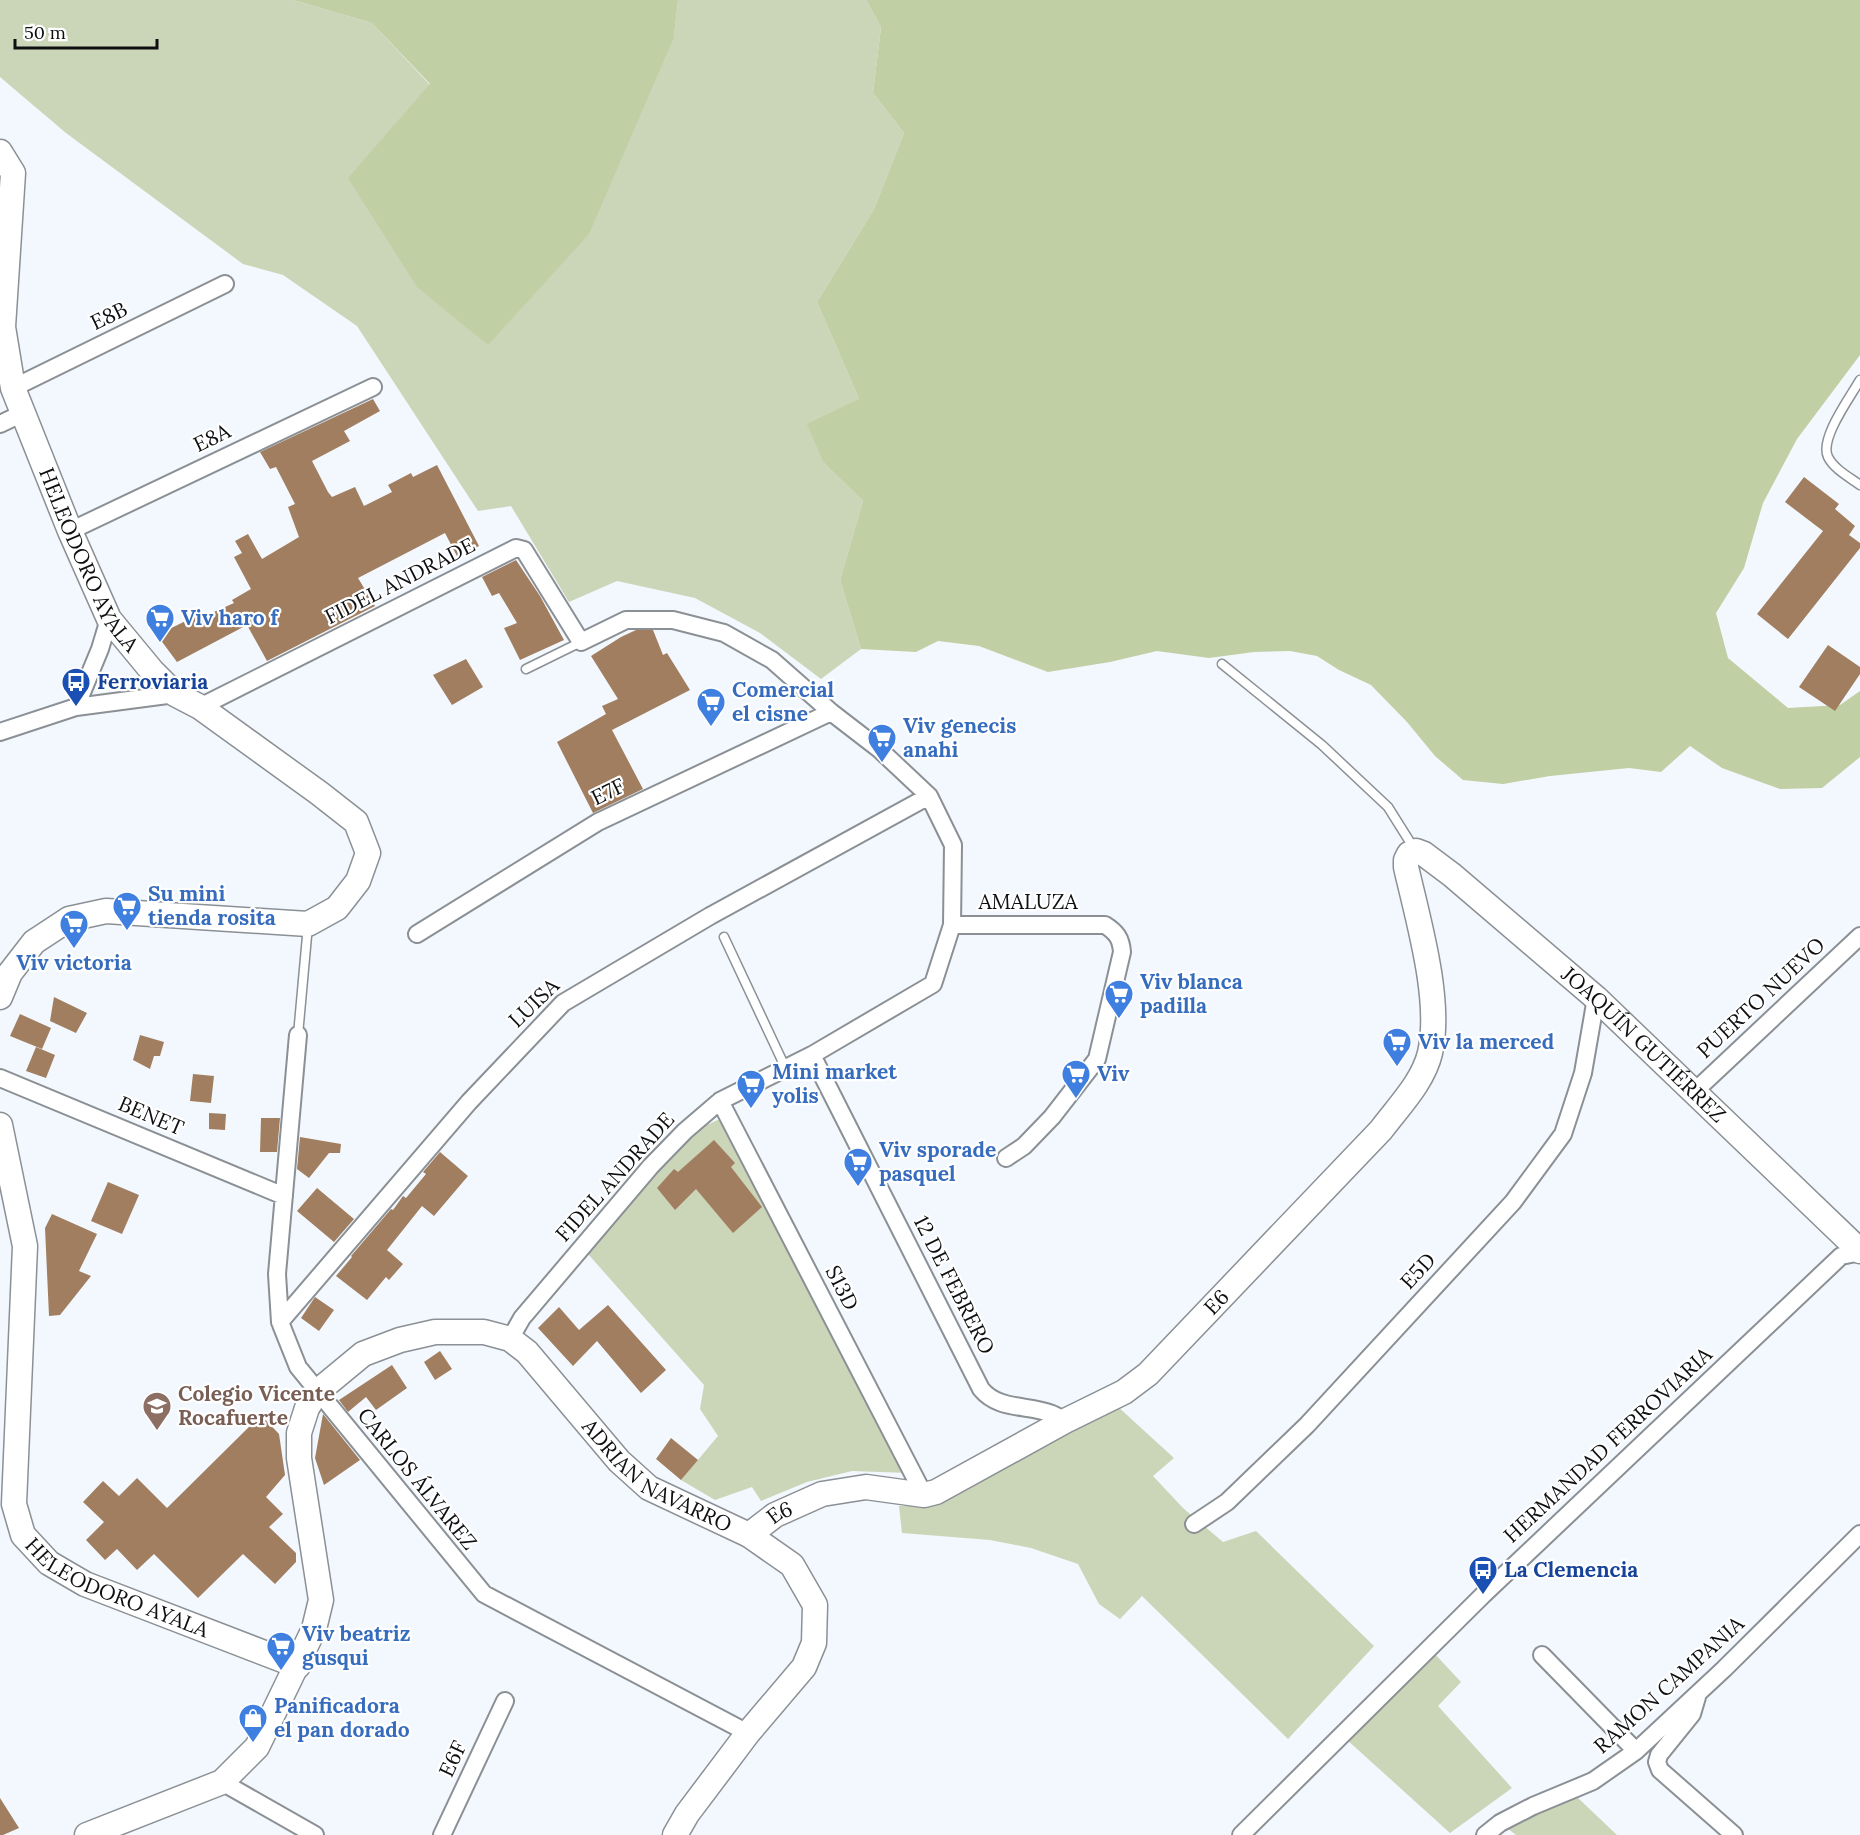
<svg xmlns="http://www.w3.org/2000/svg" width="1860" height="1835" viewBox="0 0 1860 1835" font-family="Lora,serif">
  <rect width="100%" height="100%" fill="#f2f8fe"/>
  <path fill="#cbd5b8" d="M 0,0 L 293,0 L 372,23 L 430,85 L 674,37 L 678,0 L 866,0 L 881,27 L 873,93 L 904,133 L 874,209 L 817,302 L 859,399 L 824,463 L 863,501 L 840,580 L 861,649 L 821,679 L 760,633 L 695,598 L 617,581 L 569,602 L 511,506 L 478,511 L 357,326 L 283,275 L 243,264 L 66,133 L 0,77 Z
    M 722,1118 L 908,1473 L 852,1471 L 807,1482 L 761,1501 L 752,1487 L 715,1500 L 681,1480 L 718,1436 L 700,1409 L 704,1385 L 588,1254 L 692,1132 Z
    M 1116,1405 L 1174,1458 L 1153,1476 L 1183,1508 L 1223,1542 L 1256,1531 L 1374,1646 L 1288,1739 L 1142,1596 L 1120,1619 L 1099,1604 L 1078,1564 L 1031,1548 L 990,1540 L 902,1533 L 899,1506 L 925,1506 Z
    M 1433,1652 L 1461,1682 L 1438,1706 L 1512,1788 L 1450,1833 L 1346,1739 Z
    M 1578,1798 L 1617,1835 L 1516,1835 L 1507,1828 L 1557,1803 Z"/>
  <path fill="#c0cfa4" d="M 293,0 L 678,0 L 674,37 L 589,234 L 488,345 L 417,287 L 348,178 L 430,84 L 372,23 Z
    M 866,0 L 1860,0 L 1860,355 L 1797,439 L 1763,503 L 1744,568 L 1716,613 L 1728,658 L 1788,708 L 1840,705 L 1860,691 L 1860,757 L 1822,788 L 1780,789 L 1722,768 L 1690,746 L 1661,772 L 1629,768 L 1550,776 L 1503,784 L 1463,780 L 1435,756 L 1407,722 L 1371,685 L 1339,670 L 1317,656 L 1290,651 L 1254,652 L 1209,658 L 1157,651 L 1110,662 L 1048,672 L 979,646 L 938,641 L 916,652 L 861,649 L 840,580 L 863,501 L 824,463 L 807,424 L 859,399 L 817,302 L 874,209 L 904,133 L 873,93 L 881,27 Z"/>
  <path fill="#a17e60" d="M 373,399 L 380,411 L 344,431 L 350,441 L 312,461 L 328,492 L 332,497 L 355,487 L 364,506 L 392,492 L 388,485 L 411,473 L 413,477 L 437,465 L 479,546 L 458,558 L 445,533 L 358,578 L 375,606 L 267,661 L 247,625 L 177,662 L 157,635 L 204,612 L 207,615 L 234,603 L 232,600 L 251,589 L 234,557 L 242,553 L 235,541 L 248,534 L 262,559 L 299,537 L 288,507 L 295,504 L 276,467 L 270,469 L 260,452 Z
    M 1804,477 L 1839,504 L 1835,509 L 1855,526 L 1849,535 L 1860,543 L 1860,548 L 1788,639 L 1757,614 L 1823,531 L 1785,502 Z
    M 516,560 L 540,596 L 564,640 L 520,660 L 504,628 L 517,623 L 499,593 L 492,596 L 482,577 Z
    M 636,630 L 653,630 L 663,655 L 667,653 L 690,690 L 612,730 L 643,789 L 593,813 L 557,742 L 606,714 L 602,706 L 618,699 L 591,656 L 621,637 Z
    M 1828,645 L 1860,667 L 1860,674 L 1835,711 L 1799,687 Z
    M 466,659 L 483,687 L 452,705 L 433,675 Z
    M 54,997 L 87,1013 L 76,1033 L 50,1021 Z
    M 20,1014 L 51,1028 L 42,1049 L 10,1036 Z
    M 140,1035 L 164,1042 L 160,1056 L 154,1056 L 150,1069 L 133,1060 Z
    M 36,1047 L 55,1055 L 46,1078 L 26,1071 Z
    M 193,1074 L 214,1076 L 211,1103 L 190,1101 Z
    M 209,1113 L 226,1114 L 225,1130 L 209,1129 Z
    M 261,1118 L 280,1118 L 277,1152 L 260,1152 Z
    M 300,1137 L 341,1144 L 340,1153 L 329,1153 L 309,1178 L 297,1169 Z
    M 714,1140 L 735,1163 L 731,1167 L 762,1207 L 733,1233 L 696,1189 L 675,1210 L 657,1188 L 674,1169 L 678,1172 Z
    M 440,1152 L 468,1176 L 434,1216 L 422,1206 L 387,1250 L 403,1264 L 389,1280 L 386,1277 L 367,1300 L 336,1276 L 352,1257 L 351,1256 L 391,1209 L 393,1210 L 403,1196 L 406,1198 L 426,1174 L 423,1172 Z
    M 108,1182 L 139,1195 L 122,1234 L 91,1221 Z
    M 317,1188 L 354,1219 L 334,1242 L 297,1211 Z
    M 52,1214 L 97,1234 L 79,1271 L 91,1276 L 60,1315 L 49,1316 L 45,1228 Z
    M 315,1297 L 334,1310 L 319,1331 L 301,1318 Z
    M 608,1305 L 666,1370 L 641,1393 L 597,1341 L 573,1366 L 538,1328 L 559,1307 L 579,1330 Z
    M 440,1351 L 452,1369 L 435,1380 L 424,1362 Z
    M 392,1365 L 407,1388 L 376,1410 L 366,1397 L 348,1412 L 339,1400 Z
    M 323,1414 L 360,1460 L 324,1485 L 315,1458 Z
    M 261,1415 L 279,1434 L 285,1475 L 266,1497 L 283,1514 L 269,1527 L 296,1553 L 296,1562 L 275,1584 L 243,1554 L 198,1598 L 154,1554 L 137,1570 L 117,1549 L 105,1560 L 86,1540 L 104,1522 L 83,1502 L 103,1481 L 119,1496 L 137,1478 L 167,1508 Z
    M 671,1438 L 698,1460 L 681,1480 L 656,1459 Z
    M 0,1798 L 19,1828 L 3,1835 L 0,1835 Z"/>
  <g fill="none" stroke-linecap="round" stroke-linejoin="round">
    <g stroke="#8b9095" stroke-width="11">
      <path id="lane" d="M 1860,380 C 1851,396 1819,439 1828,457 C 1834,469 1849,477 1860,485
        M 1222,664 L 1322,745 L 1388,807 L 1415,850
        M 526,669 L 581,642
        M 724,937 L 786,1069
        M 298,1035 L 308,925"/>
    </g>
    <g stroke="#8b9095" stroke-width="20">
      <path id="street" d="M 13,388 L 225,284
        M 0,424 L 23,413
        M 70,531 L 373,387
        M 76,707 L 100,649 L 109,619
        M 200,707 L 516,548 L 524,550 L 581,642 L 626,620 L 673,620 L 724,633 L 772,660 L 831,712 L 879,749 L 929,796 L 953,845 L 952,925 L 933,984 L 812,1055 L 720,1101 L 685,1131 L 651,1166 L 522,1318 L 510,1339
        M 0,732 L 76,707 L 175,694
        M 952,925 L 1105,925 C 1116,932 1121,938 1122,952 L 1097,1059 L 1052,1117 L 1024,1146 L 1006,1158
        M 417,934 L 598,822 L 831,712
        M 298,1035 L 277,1274 L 280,1322 L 298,1367 L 484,1594 L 748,1733
        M 812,1055 L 981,1389 C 999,1411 1028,1404 1052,1414 C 1057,1416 1061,1419 1065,1421
        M 0,1078 L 284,1196
        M 1694,1092 L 1860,936
        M 720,1101 L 924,1495
        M 280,1322 L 469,1102 L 563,1003 L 710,916 L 929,796
        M 1194,1524 L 1227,1502 L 1307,1425 L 1513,1202 L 1563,1134 L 1583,1073 L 1596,998
        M 1542,1655 L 1636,1751
        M 1697,1697 L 1692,1714 L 1659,1755 L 1657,1762 L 1660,1770 L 1734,1835
        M 222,1782 L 315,1835
        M 442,1835 L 505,1701
        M 1241,1835 L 1483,1595 L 1841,1256 L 1860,1252
        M 1485,1835 L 1500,1823 L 1533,1806 L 1593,1781 L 1636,1751 L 1724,1669 L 1860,1534"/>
    </g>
    <g stroke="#8b9095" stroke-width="27">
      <g id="secondary">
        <path id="s1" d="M 0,152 L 13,173 L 3,327 L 13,388 L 70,531 L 109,619 L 152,671 L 175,694 L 200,707 L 319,793 L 356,822 L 368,853 L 358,881 L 337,908 L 308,924 L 106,911 L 69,919 L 34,942 L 10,973 L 0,997"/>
        <path id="s2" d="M 0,1125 L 25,1246 L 14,1504 L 23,1535 L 49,1563 L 85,1584 L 298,1666"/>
        <path id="s3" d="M 749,1535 L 775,1515 L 822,1494 L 866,1487 L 924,1495 L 936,1492 L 1065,1421 L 1124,1392 L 1148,1374 L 1381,1130 C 1399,1106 1423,1082 1430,1053 C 1442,1000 1418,920 1406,867 L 1406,860 L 1409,854 L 1416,851 L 1424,854 L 1452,875 L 1596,998 L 1860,1251"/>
        <path id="s4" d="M 87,1835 L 222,1782 L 257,1747 L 314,1629 L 321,1600 L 299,1458 L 299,1433 L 307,1408 L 317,1392 L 363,1354 L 400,1340 L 435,1332 L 484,1332 L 510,1339 L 527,1352 L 619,1461 L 649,1488 L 749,1535 L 792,1565 L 815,1605 L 814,1643 L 804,1667 L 748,1733 L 687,1814 L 675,1835"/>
      </g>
    </g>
    <use href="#lane" stroke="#fff" stroke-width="8"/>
    <use href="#street" stroke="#fff" stroke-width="16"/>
    <use href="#secondary" stroke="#fff" stroke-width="24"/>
  </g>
  <defs>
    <g id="supermarket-pin" transform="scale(1.5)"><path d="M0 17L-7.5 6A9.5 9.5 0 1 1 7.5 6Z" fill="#3f7fe0" stroke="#fff"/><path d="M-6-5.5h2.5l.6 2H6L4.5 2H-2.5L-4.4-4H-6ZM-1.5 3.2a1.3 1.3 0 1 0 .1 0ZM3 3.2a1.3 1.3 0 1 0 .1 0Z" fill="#fff"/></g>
    <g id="bus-pin" transform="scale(1.5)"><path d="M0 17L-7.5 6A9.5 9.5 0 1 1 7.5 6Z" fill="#1a4fb4" stroke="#fff"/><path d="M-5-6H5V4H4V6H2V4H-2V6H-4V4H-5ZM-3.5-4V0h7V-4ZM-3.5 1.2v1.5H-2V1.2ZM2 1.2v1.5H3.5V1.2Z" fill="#fff"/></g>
    <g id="school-pin" transform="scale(1.5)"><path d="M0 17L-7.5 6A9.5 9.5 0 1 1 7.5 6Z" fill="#8d6e63" stroke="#fff"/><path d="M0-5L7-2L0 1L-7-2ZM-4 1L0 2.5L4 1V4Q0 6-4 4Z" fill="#fff"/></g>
    <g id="shop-pin" transform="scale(1.5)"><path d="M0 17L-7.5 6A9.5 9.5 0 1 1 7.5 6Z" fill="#3f7fe0" stroke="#fff"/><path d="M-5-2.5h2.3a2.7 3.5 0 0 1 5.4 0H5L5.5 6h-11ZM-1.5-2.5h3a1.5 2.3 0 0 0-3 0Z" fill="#fff"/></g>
  </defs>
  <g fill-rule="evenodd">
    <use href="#supermarket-pin" x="160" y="618"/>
    <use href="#bus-pin" x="76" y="682"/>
    <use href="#supermarket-pin" x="711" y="702"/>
    <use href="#supermarket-pin" x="882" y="738"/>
    <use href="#supermarket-pin" x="127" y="906"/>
    <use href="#supermarket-pin" x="74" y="924"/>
    <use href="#supermarket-pin" x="1119" y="994"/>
    <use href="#supermarket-pin" x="1397" y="1042"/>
    <use href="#supermarket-pin" x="1076" y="1074"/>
    <use href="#supermarket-pin" x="751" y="1084"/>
    <use href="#supermarket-pin" x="858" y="1162"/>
    <use href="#school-pin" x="157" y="1406"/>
    <use href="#bus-pin" x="1483" y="1570"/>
    <use href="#supermarket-pin" x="281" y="1646"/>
    <use href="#shop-pin" x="253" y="1718"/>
  </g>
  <g text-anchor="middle" stroke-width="4.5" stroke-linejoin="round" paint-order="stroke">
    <g font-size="21" fill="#0e0f11" stroke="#fff">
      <text transform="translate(109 316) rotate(-26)" y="7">E8B</text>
      <text transform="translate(212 438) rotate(-26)" y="7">E8A</text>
      <text dy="7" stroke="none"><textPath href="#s1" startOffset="429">HELEODORO AYALA</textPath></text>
      <text transform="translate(400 581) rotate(-27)" y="7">FIDEL ANDRADE</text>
      <text transform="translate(608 792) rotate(-26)" y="7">E7F</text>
      <text x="1028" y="909">AMALUZA</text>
      <text transform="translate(1761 998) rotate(-43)" y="7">PUERTO NUEVO</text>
      <text transform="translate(534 1003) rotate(-44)" y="7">LUISA</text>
      <text dy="7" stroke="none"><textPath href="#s3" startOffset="1382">JOAQUÍN GUTIÉRREZ</textPath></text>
      <text transform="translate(151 1116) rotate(23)" y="7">BENET</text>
      <text transform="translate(615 1177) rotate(-48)" y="7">FIDEL ANDRADE</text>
      <text transform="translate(1418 1271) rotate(-47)" y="7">E5D</text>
      <text transform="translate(954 1285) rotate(63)" y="7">12 DE FEBRERO</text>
      <text transform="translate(842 1288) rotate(63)" y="7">S13D</text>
      <text dy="7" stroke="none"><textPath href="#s3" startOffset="542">E6</textPath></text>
      <text transform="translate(1608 1445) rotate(-43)" y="7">HERMANDAD FERROVIARIA</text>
      <text dy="7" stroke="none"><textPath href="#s4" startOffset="984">ADRIAN NAVARRO</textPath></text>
      <text transform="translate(417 1479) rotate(51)" y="7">CARLOS ÁLVAREZ</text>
      <text dy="7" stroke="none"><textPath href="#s3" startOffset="38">E6</textPath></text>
      <text dy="7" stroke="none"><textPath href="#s2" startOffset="524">HELEODORO AYALA</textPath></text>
      <text transform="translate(1669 1685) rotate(-42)" y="7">RAMON CAMPANIA</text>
      <text transform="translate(453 1759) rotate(-65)" y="7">E6F</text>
    </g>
    <g font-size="21" font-weight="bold" fill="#366cbe" stroke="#fff" text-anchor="start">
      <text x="181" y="625">Viv haro f</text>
      <text x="732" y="697">Comercial<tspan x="732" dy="24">el cisne</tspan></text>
      <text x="903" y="733">Viv genecis<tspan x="903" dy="24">anahi</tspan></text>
      <text x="148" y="901">Su mini<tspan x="148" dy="24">tienda rosita</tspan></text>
      <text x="74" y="970" text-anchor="middle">Viv victoria</text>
      <text x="1140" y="989">Viv blanca<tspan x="1140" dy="24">padilla</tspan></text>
      <text x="1418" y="1049">Viv la merced</text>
      <text x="772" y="1079">Mini market<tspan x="772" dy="24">yolis</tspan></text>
      <text x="1097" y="1081">Viv</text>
      <text x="879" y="1157">Viv sporade<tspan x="879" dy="24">pasquel</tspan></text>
      <text x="302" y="1641">Viv beatriz<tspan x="302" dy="24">gusqui</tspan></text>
      <text x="274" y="1713">Panificadora<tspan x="274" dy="24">el pan dorado</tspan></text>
    </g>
    <g font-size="21" font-weight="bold" fill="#164399" stroke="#fff" text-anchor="start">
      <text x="97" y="689">Ferroviaria</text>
      <text x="1504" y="1577">La Clemencia</text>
    </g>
    <g font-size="21" font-weight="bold" fill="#785e54" stroke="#fff" text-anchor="start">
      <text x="178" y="1401">Colegio Vicente<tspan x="178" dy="24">Rocafuerte</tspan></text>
    </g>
  </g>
  <path d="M15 39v9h142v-9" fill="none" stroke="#0e0f11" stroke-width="3"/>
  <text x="24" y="39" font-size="18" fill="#0e0f11" stroke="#ffffff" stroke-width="4.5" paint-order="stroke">50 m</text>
</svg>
